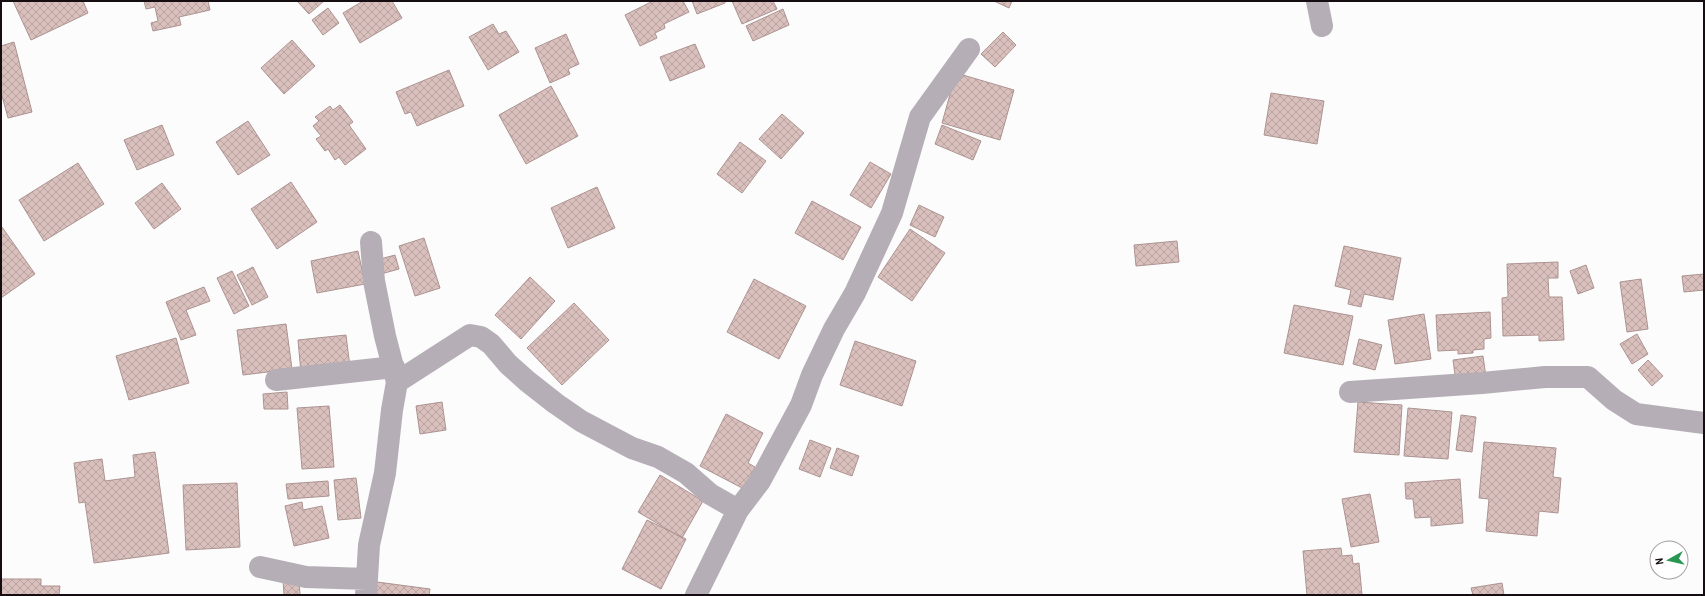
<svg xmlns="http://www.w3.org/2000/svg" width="1705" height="596" viewBox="0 0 1705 596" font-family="'Archivo Narrow',sans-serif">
  <defs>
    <pattern id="building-cross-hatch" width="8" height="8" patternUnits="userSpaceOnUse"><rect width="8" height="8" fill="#dac0bd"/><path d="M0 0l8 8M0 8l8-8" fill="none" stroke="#baa4a1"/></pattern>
  </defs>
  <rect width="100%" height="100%" fill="#fcfcfc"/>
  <path fill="url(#building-cross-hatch)" stroke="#ac9391" d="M 13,1 L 83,1 L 88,13 L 31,40 Z
    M 144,1 L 208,1 L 210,10 L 179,17 L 181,25 L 153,31 L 151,23 L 158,21 L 155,7 L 146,9 Z
    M 297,1 L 324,1 L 309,14 Z
    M 363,1 L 392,1 L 402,18 L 360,43 L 343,13 Z
    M 653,1 L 683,1 L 689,12 L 664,24 L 665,28 L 655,33 L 657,38 L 640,46 L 625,15 Z
    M 692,1 L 725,1 L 725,3 L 697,14 Z
    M 732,1 L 773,1 L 777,9 L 742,24 Z
    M 994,1 L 1012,1 L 1009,8 Z
    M 328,8 L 339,23 L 323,35 L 312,20 Z
    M 783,9 L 789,25 L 753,41 L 746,26 Z
    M 493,24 L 499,34 L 506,31 L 519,52 L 488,70 L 469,37 Z
    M 1003,32 L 1016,45 L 995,67 L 981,54 Z
    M 566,34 L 579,64 L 568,69 L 570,74 L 550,83 L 535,48 Z
    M 292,40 L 315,66 L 284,94 L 261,68 Z
    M 14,42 L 32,112 L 8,118 L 1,92 L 1,46 Z
    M 695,44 L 705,67 L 670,81 L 660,57 Z
    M 449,70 L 464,106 L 417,126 L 411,112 L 405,114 L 396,92 Z
    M 956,73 L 1014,90 L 1000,140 L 942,123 Z
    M 551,86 L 578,136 L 526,164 L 499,115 Z
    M 1271,93 L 1324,101 L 1317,144 L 1264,135 Z
    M 340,105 L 353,122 L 349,125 L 366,149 L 345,165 L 339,157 L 335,160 L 328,149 L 325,151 L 316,139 L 321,136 L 313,126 L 319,121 L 315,117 L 330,106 L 333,110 Z
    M 782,114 L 804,133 L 781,159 L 759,139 Z
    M 248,121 L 270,155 L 238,175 L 216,142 Z
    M 162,125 L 174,155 L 137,170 L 124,140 Z
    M 942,125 L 981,141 L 973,160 L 935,144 Z
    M 740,142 L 766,161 L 742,193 L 717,174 Z
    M 870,162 L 891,174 L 871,208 L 850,195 Z
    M 78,163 L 104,204 L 44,241 L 19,200 Z
    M 291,182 L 317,222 L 277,249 L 251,209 Z
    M 162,183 L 181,209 L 154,229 L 135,203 Z
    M 597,187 L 615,228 L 568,248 L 551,208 Z
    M 812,201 L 861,227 L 843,260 L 795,233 Z
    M 919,205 L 944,217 L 935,237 L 910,225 Z
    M 2,227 L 35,274 L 1,298 L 1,228 Z
    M 910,229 L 945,253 L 912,301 L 878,277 Z
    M 424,238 L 440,288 L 415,296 L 399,246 Z
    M 1177,241 L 1179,262 L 1136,266 L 1134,245 Z
    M 1344,246 L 1401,258 L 1393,300 L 1364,294 L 1361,307 L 1348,304 L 1351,290 L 1335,286 Z
    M 358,251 L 365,284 L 317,293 L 311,261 Z
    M 395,255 L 399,269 L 377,275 L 373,261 Z
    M 1558,262 L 1558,278 L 1548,278 L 1549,297 L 1562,297 L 1564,340 L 1539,341 L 1539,335 L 1503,336 L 1502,298 L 1508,297 L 1507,264 Z
    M 1586,265 L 1594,288 L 1578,294 L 1570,271 Z
    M 253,267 L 268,297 L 252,305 L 237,275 Z
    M 232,271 L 249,306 L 234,314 L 217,278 Z
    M 1704,274 L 1704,290 L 1684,292 L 1682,276 Z
    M 530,277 L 555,301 L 521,339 L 495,315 Z
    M 754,279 L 806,306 L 779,359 L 727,332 Z
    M 1641,279 L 1648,329 L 1627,332 L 1620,282 Z
    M 204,287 L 210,301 L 186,310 L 196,335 L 181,340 L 166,302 Z
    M 574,303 L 609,340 L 562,385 L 527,348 Z
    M 1294,305 L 1353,316 L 1343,365 L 1284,353 Z
    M 1490,312 L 1491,338 L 1484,339 L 1484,349 L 1473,350 L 1473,353 L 1458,354 L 1458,350 L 1438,351 L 1436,315 Z
    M 1424,314 L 1431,359 L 1395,364 L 1388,320 Z
    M 286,324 L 292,369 L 243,375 L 237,330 Z
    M 1637,334 L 1648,354 L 1632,364 L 1620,344 Z
    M 346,335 L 350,367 L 301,373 L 298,340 Z
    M 176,338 L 189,383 L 129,400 L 116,356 Z
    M 1359,339 L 1382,345 L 1375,370 L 1353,364 Z
    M 855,341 L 916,361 L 902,406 L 840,385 Z
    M 1483,356 L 1486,377 L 1456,382 L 1453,360 Z
    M 1648,360 L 1663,376 L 1652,386 L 1638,370 Z
    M 287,392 L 288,409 L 264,409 L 263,394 Z
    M 442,402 L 446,430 L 420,434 L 416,406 Z
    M 1358,402 L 1402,405 L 1399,455 L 1354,452 Z
    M 329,406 L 334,467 L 302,469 L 297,408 Z
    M 1408,408 L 1452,412 L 1448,459 L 1404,456 Z
    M 726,414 L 763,433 L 748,463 L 755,467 L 744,489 L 700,466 Z
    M 1461,415 L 1476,417 L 1472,452 L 1456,450 Z
    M 810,440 L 831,448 L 820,477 L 799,469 Z
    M 1484,442 L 1556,448 L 1553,477 L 1561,478 L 1558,513 L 1539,511 L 1537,536 L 1486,531 L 1489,499 L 1479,498 Z
    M 837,448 L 859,456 L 852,476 L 830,468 Z
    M 155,452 L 169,553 L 94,563 L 85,502 L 79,503 L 74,463 L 102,459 L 105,481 L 135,477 L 133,455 Z
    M 660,475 L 703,501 L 682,538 L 638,512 Z
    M 356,478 L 361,518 L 338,520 L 334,480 Z
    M 1460,479 L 1463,523 L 1431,526 L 1431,517 L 1415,518 L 1413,499 L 1406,499 L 1405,483 Z
    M 328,481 L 329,496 L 288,499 L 286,484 Z
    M 237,483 L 240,547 L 186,550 L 183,485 Z
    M 1370,494 L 1379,542 L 1351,547 L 1342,499 Z
    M 302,502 L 303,510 L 322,506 L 329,538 L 294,546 L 285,506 Z
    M 647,520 L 686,539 L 661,589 L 622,569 Z
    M 1341,548 L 1342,556 L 1352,555 L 1353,564 L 1359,563 L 1362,595 L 1307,595 L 1303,551 Z
    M 1,579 L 41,579 L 41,586 L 60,586 L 59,595 L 1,595 Z
    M 299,579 L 300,595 L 284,595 L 283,580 Z
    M 377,582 L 430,589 L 429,595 L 375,595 Z
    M 1502,583 L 1504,595 L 1473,595 L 1471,588 Z"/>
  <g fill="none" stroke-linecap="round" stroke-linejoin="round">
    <path stroke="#b5aeb6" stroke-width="22" d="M 1317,1 L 1322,26
      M 276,380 L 394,367
      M 397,382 L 470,335 L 481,337 L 491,344 L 508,364 L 527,381 L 555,403 L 581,421 L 632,448 L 658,457 L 686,473 L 710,494 L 738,510
      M 1350,392 L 1482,383 L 1545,377 L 1588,377 L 1614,400 L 1636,414 L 1704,423
      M 260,567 L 306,577 L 367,579
      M 366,595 L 369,545 L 385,473 L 392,410 L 397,382 L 385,336 L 374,281 L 371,242
      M 696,595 L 738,510 L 760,481 L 801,405 L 812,375 L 834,329 L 855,293 L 892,213 L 920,117 L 969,49"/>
  </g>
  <rect width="1705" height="596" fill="none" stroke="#150d11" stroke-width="4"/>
  <g transform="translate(1669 560) rotate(262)"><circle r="19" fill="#ffffff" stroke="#a19ea0"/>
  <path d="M0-3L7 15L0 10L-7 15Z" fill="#279751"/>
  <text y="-6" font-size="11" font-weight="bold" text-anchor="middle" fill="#150d11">N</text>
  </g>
</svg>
